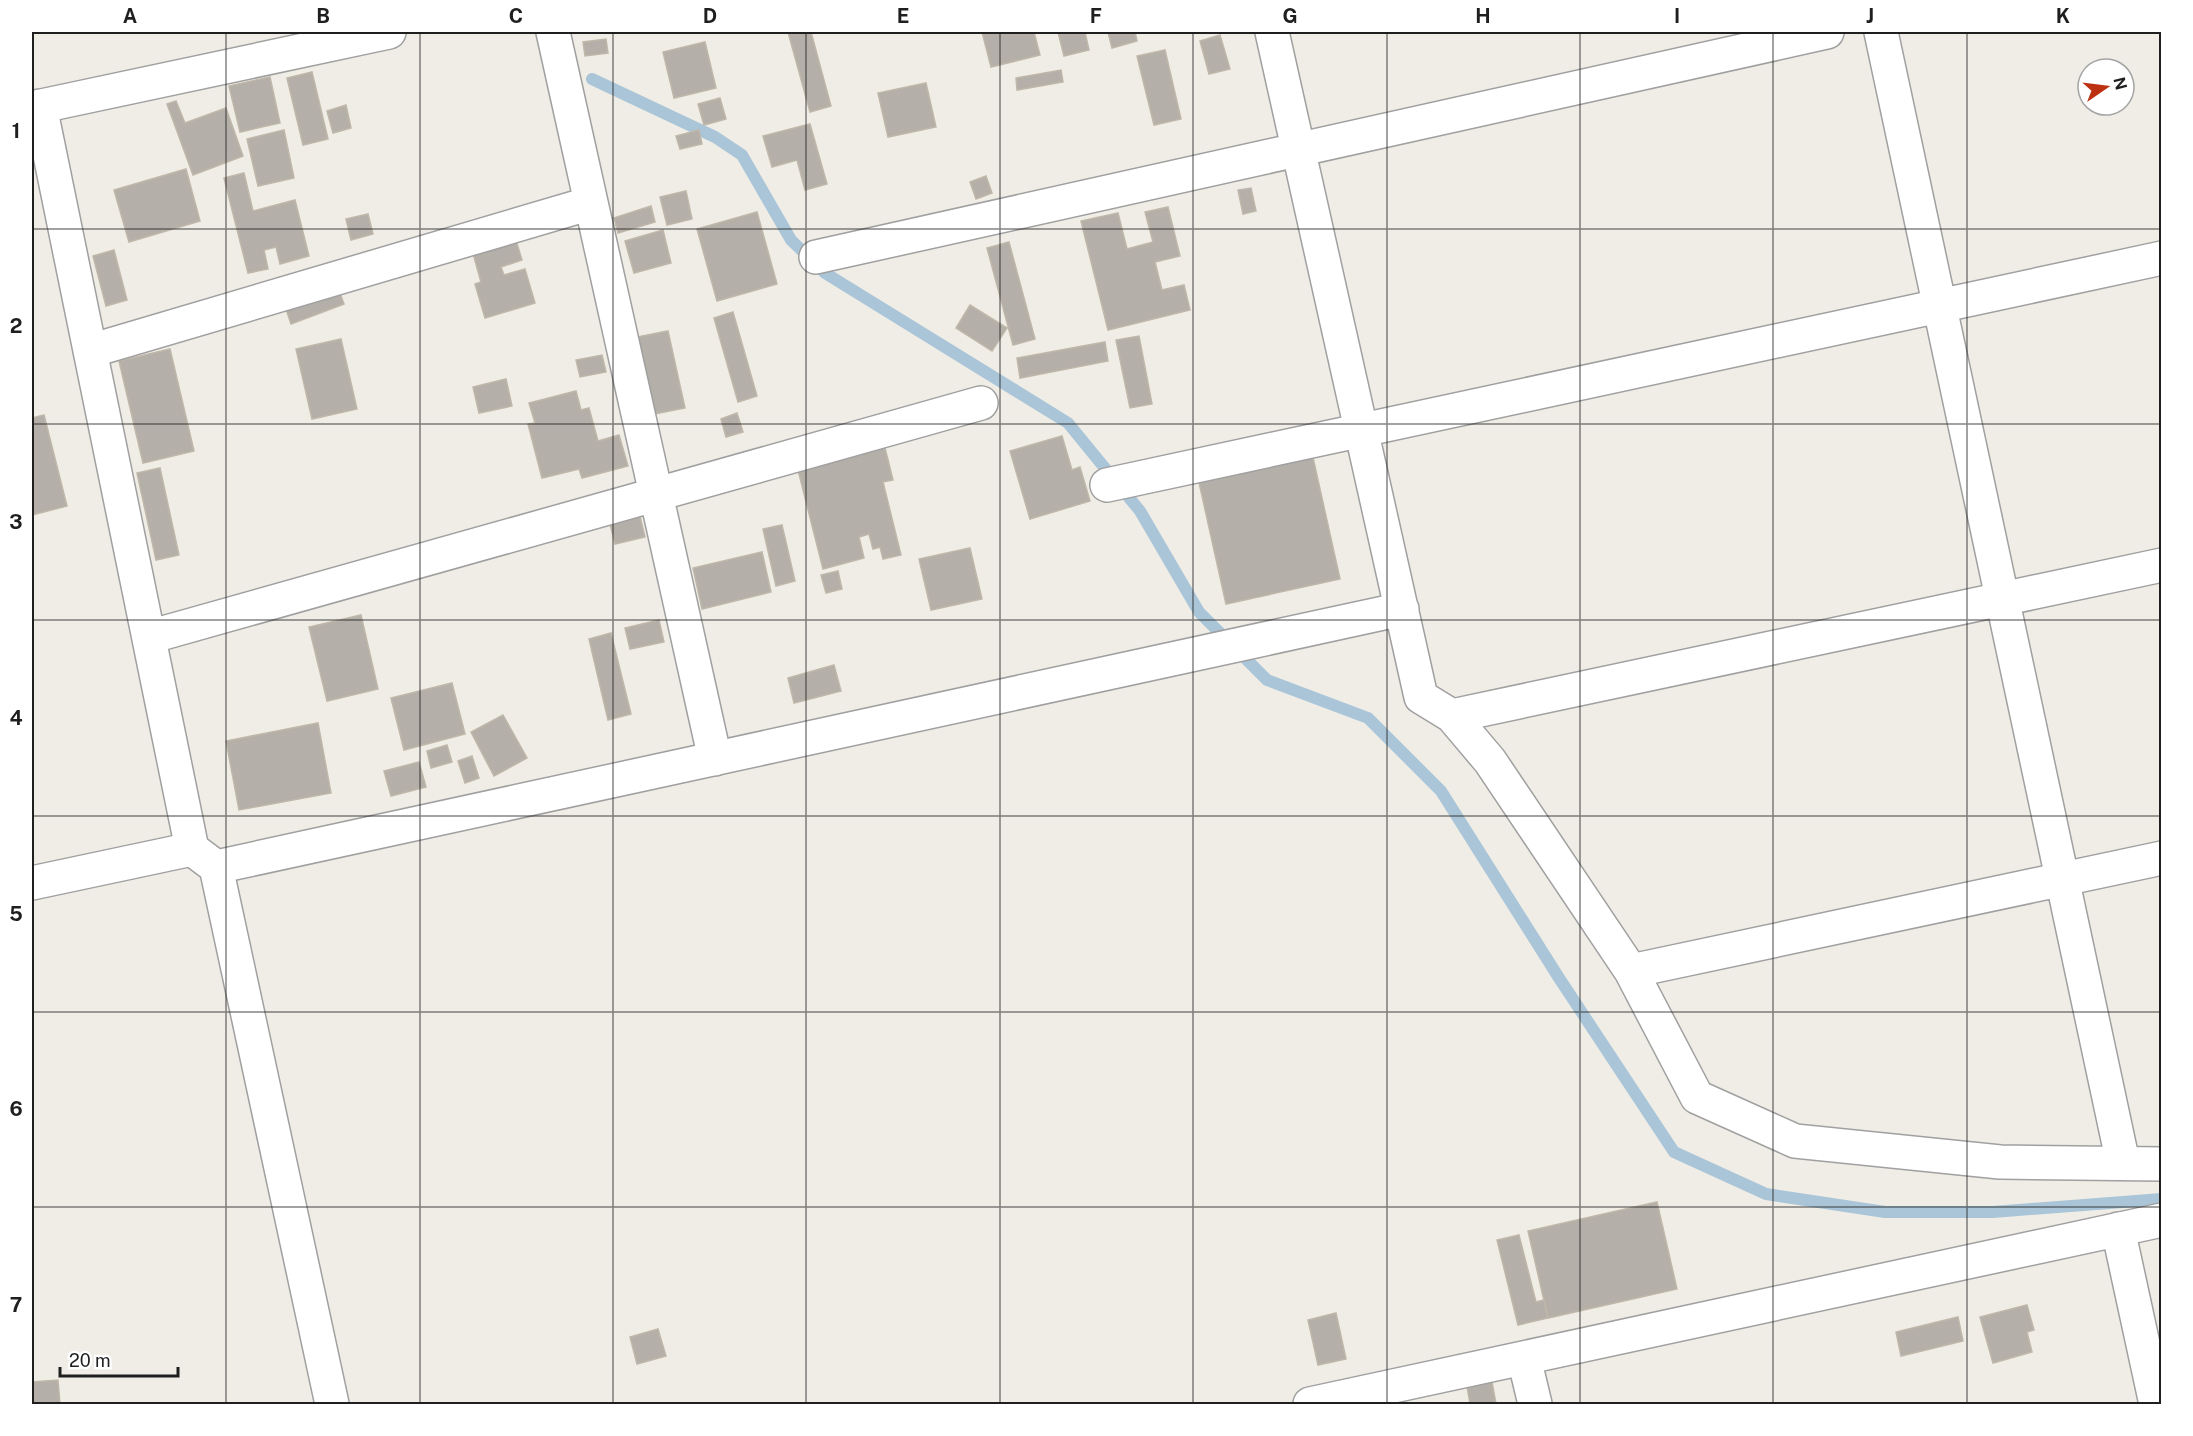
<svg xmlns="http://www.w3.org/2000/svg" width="2193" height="1436" viewBox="0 0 2193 1436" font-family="'Public Sans',sans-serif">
  <rect width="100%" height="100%" fill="#efede6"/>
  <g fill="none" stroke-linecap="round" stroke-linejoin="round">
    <path stroke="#aac5d8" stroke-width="12" d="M 592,79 L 715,137 L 742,155 L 791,240 L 825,273 L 1068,423 L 1140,511 L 1199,612 L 1267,680 L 1368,718 L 1441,791 L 1559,978 L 1674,1152 L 1766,1194 L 1885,1212 L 1993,1212 L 2162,1199"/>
  </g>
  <path fill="#b4afa8" stroke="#bfb7a9" stroke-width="1.5" d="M 788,32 L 811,32 L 831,106 L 810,112 Z
    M 982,32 L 1034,32 L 1040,55 L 991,67 Z
    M 1058,32 L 1085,32 L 1089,50 L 1064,56 Z
    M 1108,32 L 1135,32 L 1137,41 L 1112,48 Z
    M 1220,35 L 1230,69 L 1209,74 L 1200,41 Z
    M 606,39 L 608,53 L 585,56 L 583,42 Z
    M 705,42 L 716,88 L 674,98 L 663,52 Z
    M 1165,50 L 1181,119 L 1154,125 L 1137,56 Z
    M 1061,70 L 1063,82 L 1017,90 L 1016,78 Z
    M 312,72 L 328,139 L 303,145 L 287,78 Z
    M 270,77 L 280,123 L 240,132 L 229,86 Z
    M 926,83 L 936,127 L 888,137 L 878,93 Z
    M 720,98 L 726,119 L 704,125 L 698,104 Z
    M 176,101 L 185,123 L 226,108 L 243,156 L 193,175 L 167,104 Z
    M 346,105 L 351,128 L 333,133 L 327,111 Z
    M 810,124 L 827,184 L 805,190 L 797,160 L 772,167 L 763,136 Z
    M 284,130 L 294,178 L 258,186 L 247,139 Z
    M 699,130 L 702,144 L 680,149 L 676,136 Z
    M 186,169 L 200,221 L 129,242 L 114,190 Z
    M 244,173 L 253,211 L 295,200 L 309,256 L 280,264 L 276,247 L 264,250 L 268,269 L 248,273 L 224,178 Z
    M 986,176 L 992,193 L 976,199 L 970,182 Z
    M 1251,188 L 1256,211 L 1243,214 L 1238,190 Z
    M 686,191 L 692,219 L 667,225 L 660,197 Z
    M 651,206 L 655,222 L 618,233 L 614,218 Z
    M 1168,207 L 1180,256 L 1155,262 L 1162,290 L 1184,285 L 1190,310 L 1108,330 L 1081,221 L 1118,213 L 1127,249 L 1153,242 L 1145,212 Z
    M 757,212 L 777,284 L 717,301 L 697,229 Z
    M 368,214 L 373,234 L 351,240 L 346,219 Z
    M 663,230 L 671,263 L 634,273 L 625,241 Z
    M 515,237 L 522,260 L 501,267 L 504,275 L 525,269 L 535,303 L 485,318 L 475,284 L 481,282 L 472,250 Z
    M 1009,242 L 1035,339 L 1013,345 L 987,248 Z
    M 114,250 L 127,300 L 106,306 L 93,256 Z
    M 338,288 L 344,304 L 291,324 L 286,309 Z
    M 970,305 L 1007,328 L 992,351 L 956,328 Z
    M 733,312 L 757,396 L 738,402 L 714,318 Z
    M 668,331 L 685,408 L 654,414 L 637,337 Z
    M 1139,336 L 1152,404 L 1130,408 L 1116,340 Z
    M 341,339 L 357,409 L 312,419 L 296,349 Z
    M 1105,342 L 1108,361 L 1020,378 L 1017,358 Z
    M 170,349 L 194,451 L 143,463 L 119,361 Z
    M 602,355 L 606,372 L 580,377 L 576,360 Z
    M 506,379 L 512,406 L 479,413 L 473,387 Z
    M 576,391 L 581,410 L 589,408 L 598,441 L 619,435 L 628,466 L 582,478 L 579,469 L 542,478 L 528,424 L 535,423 L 529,403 Z
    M 737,413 L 743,432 L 726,437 L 721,419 Z
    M 44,415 L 67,506 L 32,515 L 32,418 Z
    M 1062,436 L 1072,470 L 1080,467 L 1090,501 L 1030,519 L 1010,451 Z
    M 884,444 L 893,480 L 883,482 L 901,555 L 883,559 L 880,547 L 873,549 L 869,534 L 859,537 L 864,558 L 823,569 L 797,466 Z
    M 1312,453 L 1340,579 L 1226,604 L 1198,478 Z
    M 160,468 L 179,555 L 156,560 L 137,473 Z
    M 638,508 L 645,537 L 615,544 L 608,516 Z
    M 782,525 L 795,581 L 776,586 L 763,529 Z
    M 970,548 L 982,599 L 931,610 L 919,559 Z
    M 762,552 L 771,592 L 702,609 L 693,568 Z
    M 838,571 L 842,589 L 826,593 L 821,575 Z
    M 361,615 L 378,689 L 327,701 L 309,627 Z
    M 659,620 L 664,642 L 630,649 L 625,628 Z
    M 611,633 L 631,714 L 608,720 L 589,639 Z
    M 834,665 L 841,691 L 794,703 L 788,678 Z
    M 452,683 L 465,734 L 404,750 L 391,698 Z
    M 503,715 L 527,758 L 494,776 L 471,732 Z
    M 318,723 L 331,793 L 239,810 L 226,741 Z
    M 447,745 L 452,762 L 431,768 L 427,751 Z
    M 472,756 L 479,778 L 465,783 L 458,761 Z
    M 419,762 L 426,787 L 391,796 L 384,771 Z
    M 1657,1202 L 1677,1289 L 1548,1318 L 1528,1231 Z
    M 1519,1235 L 1536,1302 L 1544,1300 L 1548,1318 L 1518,1325 L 1497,1240 Z
    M 2027,1305 L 2034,1330 L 2027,1332 L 2032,1352 L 1993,1363 L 1980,1317 Z
    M 1336,1313 L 1346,1359 L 1318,1365 L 1308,1320 Z
    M 1958,1317 L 1963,1341 L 1901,1356 L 1896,1332 Z
    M 658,1329 L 666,1356 L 637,1364 L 630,1337 Z
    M 58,1380 L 60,1404 L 32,1404 L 32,1382 Z
    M 1492,1382 L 1496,1404 L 1470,1404 L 1467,1386 Z"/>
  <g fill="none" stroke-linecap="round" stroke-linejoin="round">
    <g stroke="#a0a0a0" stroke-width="36">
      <path id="minor" d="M 553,32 L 715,759
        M 1272,32 L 1421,697 L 1452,716 L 1490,761 L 1631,971 L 1697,1097 L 1795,1141 L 2000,1162 L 2162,1164
        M 1881,32 L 2123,1163
        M 40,106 L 192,849 L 216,867 L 332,1404
        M 32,108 L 389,32
        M 816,257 L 1827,32
        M 90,351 L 591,203
        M 1107,485 L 2162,258
        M 149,637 L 981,403
        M 1452,716 L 2162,565
        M 216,867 L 1402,609
        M 32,883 L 192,849
        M 1631,971 L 2162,858
        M 2118,1229 L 2156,1404
        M 1524,1358 L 1535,1404
        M 1310,1404 L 2162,1220"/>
    </g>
    <use href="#minor" stroke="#fff" stroke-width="33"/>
  </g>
  <path fill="none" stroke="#1f1f1f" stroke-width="1.5" stroke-opacity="0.55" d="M 226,32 L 226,1404M 420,32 L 420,1404M 613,32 L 613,1404M 806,32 L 806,1404M 1000,32 L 1000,1404M 1193,32 L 1193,1404M 1387,32 L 1387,1404M 1580,32 L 1580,1404M 1773,32 L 1773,1404M 1967,32 L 1967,1404M 32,229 L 2162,229M 32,424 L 2162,424M 32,620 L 2162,620M 32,816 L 2162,816M 32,1012 L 2162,1012M 32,1207 L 2162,1207"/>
  <rect width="2193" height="1436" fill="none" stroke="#ffffff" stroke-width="66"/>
  <g transform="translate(2106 87) rotate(76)"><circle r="28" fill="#ffffff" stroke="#a5a5a5" stroke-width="1.5"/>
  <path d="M0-4.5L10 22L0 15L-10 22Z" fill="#bc3111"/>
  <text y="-9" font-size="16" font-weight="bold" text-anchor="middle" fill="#1f1f1f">N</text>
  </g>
  <path d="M60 1367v9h118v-9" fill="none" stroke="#1f1f1f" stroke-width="3"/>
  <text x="69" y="1367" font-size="18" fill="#1f1f1f" stroke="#ffffff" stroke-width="4.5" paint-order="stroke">20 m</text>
  <rect x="33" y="33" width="2127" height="1370" fill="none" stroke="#1f1f1f" stroke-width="2"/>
  <g font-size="20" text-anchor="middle" font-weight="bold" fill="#1f1f1f">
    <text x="130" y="23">A</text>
    <text x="323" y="23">B</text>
    <text x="516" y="23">C</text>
    <text x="710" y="23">D</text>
    <text x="903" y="23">E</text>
    <text x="1096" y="23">F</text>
    <text x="1290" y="23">G</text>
    <text x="1483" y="23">H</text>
    <text x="1677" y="23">I</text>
    <text x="1870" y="23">J</text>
    <text x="2063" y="23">K</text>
    <text x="16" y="138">1</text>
    <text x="16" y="333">2</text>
    <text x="16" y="529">3</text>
    <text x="16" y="725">4</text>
    <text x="16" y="921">5</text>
    <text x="16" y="1116">6</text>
    <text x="16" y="1312">7</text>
  </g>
</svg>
